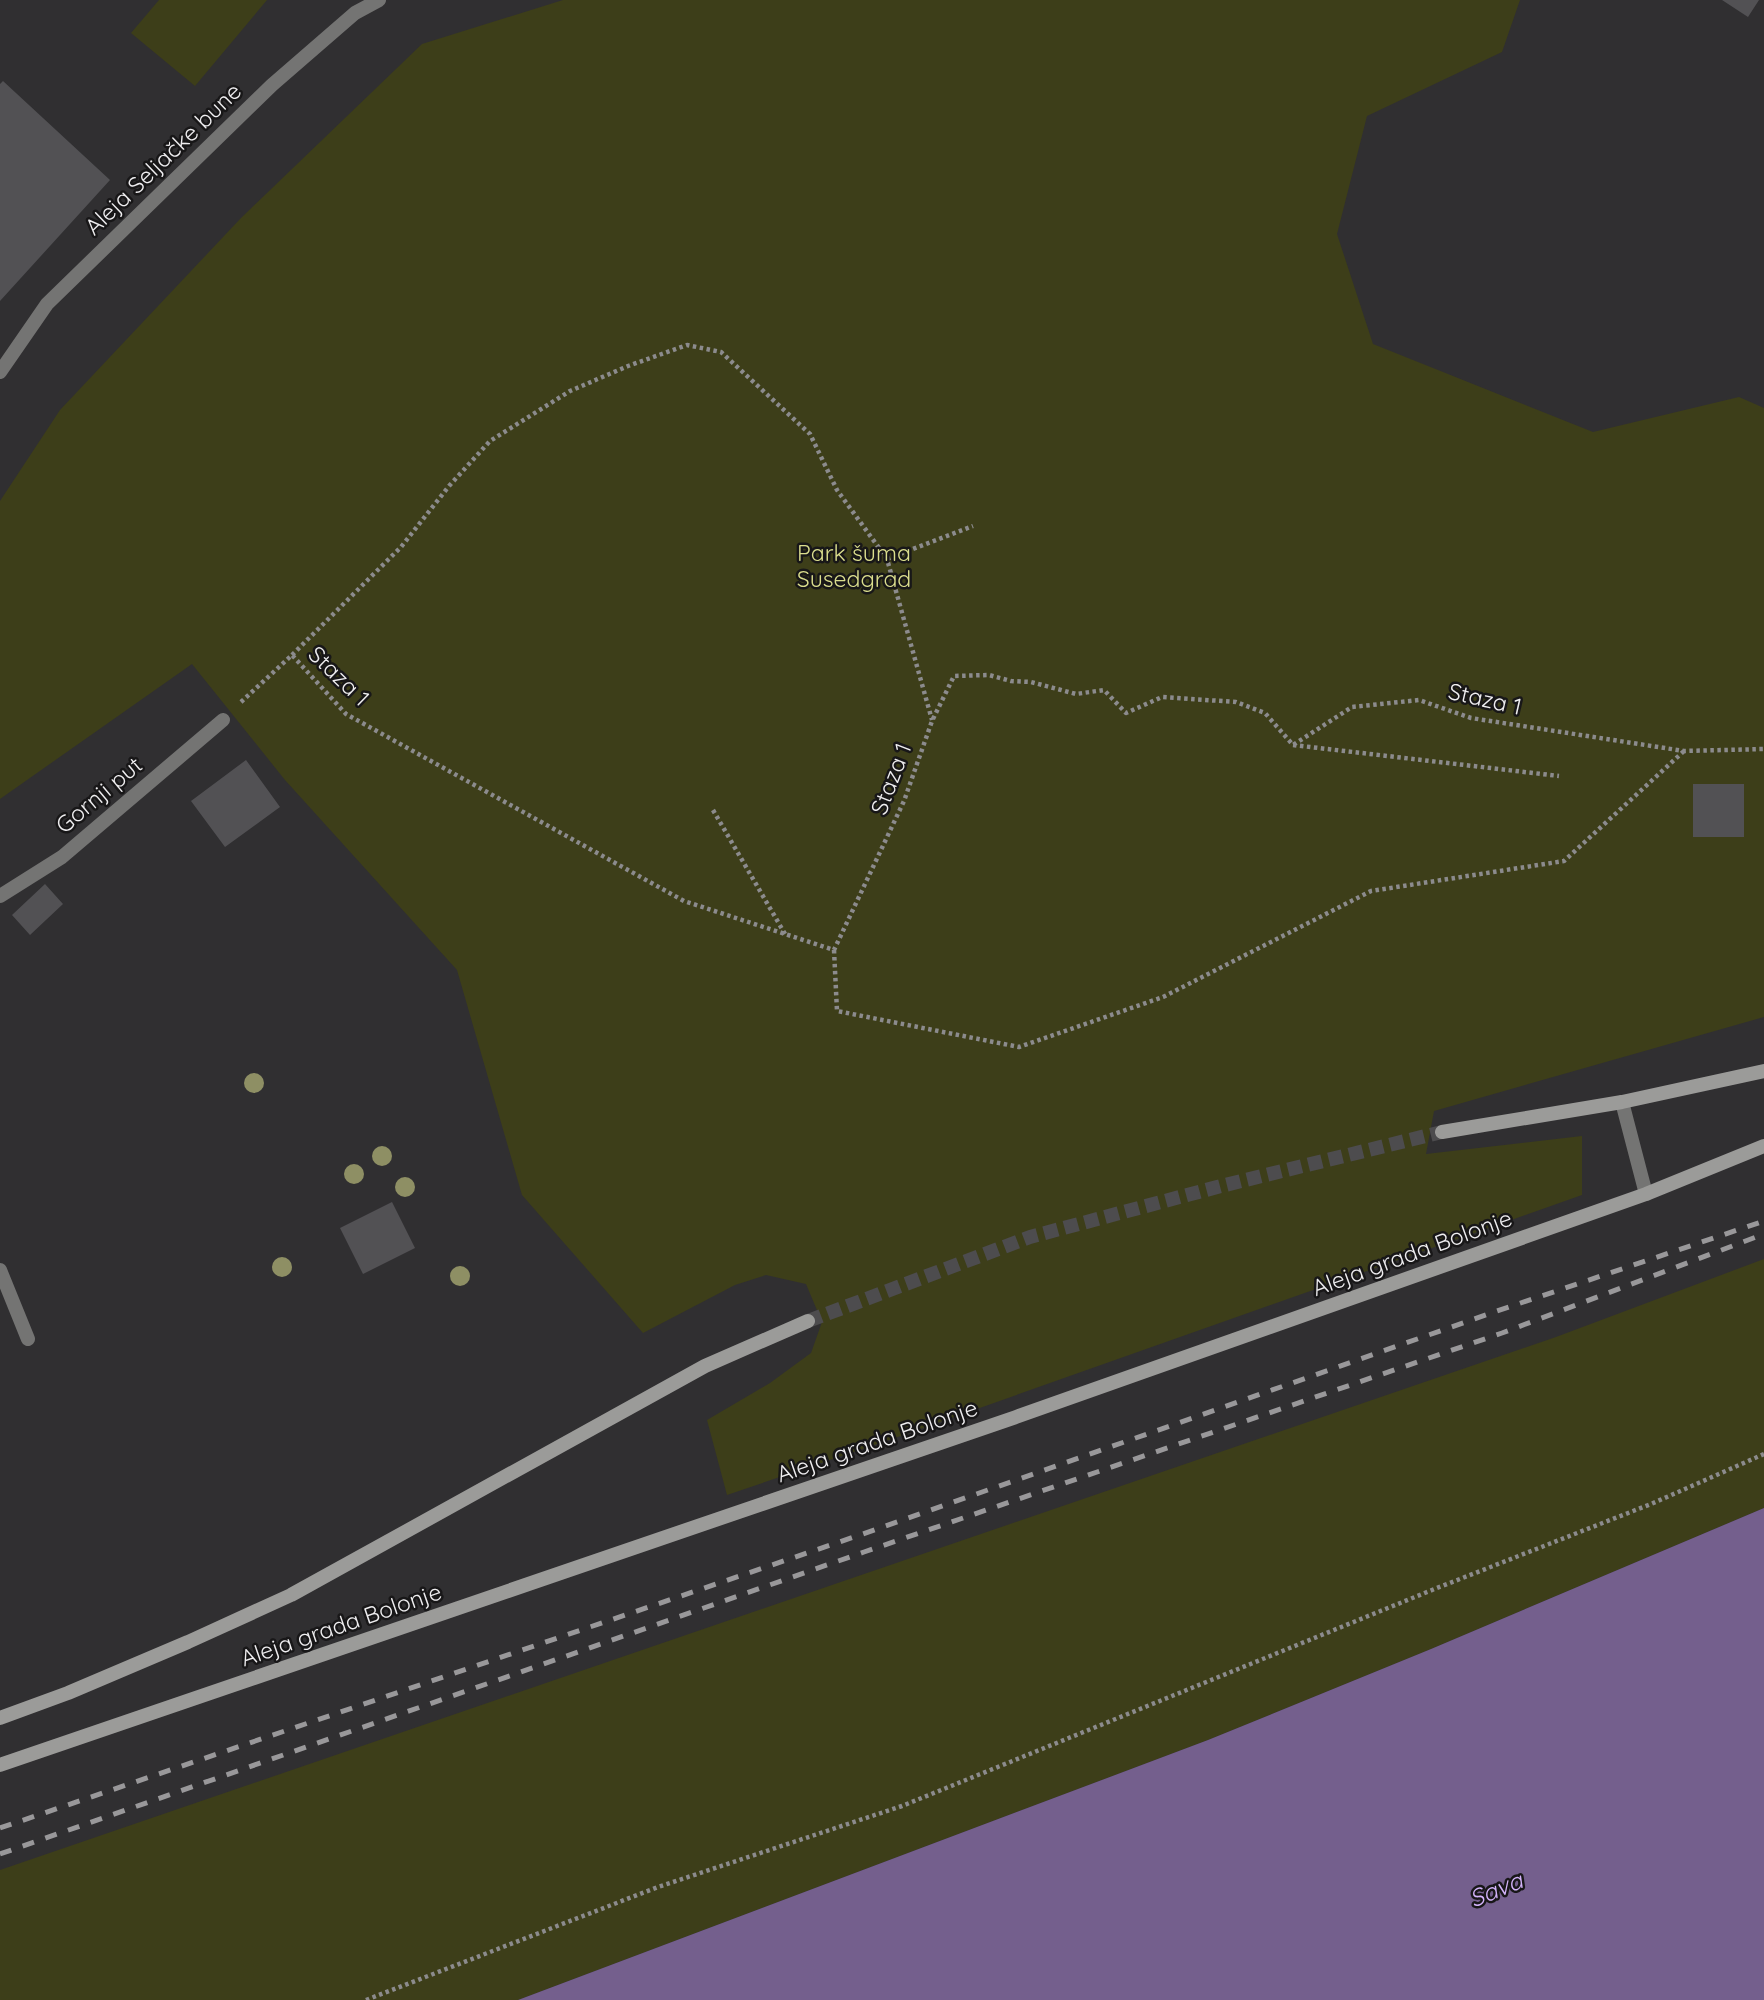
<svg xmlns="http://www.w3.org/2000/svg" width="1764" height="2000" viewBox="0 0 1764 2000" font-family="Quicksand,sans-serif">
  <rect width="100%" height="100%" fill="#302f31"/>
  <path fill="#3d3e19" d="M 159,0 L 267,0 L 195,86 L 131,33 Z
    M 563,0 L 1520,0 L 1502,52 L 1367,116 L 1337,234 L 1373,344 L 1593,432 L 1739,397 L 1764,408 L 1764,1017 L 1434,1111 L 1426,1154 L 1582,1136 L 1582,1195 L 889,1440 L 727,1495 L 707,1420 L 770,1383 L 811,1353 L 822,1322 L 806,1284 L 766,1275 L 735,1285 L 643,1333 L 522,1195 L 457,970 L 285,780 L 192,664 L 0,799 L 0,501 L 60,410 L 241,218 L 422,44 Z
    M 1764,1259 L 1764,1508 L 1431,1649 L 1208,1740 L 518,2000 L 0,2000 L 0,1870 L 1556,1337 Z"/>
  <path fill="#745f8d" d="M 1764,1508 L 1764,2000 L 518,2000 L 1208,1740 L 1431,1649 Z"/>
  <path fill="#525154" d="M 1722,0 L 1759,0 L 1748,17 Z
    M 3,81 L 110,180 L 0,301 L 0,84 Z
    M 246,760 L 280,807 L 225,847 L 191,801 Z
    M 1693,784 L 1744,784 L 1744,837 L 1693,837 Z
    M 45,884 L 63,904 L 30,935 L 12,915 Z
    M 392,1202 L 415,1248 L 363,1274 L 340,1228 Z"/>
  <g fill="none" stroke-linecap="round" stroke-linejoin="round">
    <path stroke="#4d4c4e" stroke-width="14" stroke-dasharray="14 7" stroke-linecap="butt" d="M 808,1321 L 1030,1237 L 1221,1186 L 1442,1132"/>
    <path stroke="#8c8b8d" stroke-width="4.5" stroke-dasharray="3.5 3.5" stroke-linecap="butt" d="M 887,559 L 973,526
      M 292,655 L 401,547 L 449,486 L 490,441 L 570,391 L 628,366 L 687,345 L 721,352 L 810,434 L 837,490 L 887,559 L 932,720
      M 241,702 L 292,655 L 346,714 L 684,901 L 834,950 L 904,801 L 932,721 L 954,676 L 989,675 L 1011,681 L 1031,682 L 1076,694 L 1104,690 L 1126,713 L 1162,697 L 1236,702 L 1265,713 L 1293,745 L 1352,707 L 1419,700 L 1471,718 L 1684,751 L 1764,749
      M 1293,745 L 1559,776
      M 713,810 L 785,934
      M 834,950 L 837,1011 L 1019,1047 L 1163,997 L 1371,891 L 1564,861 L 1684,751
      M 366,2000 L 658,1887 L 902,1806 L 1437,1588 L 1651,1504 L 1764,1454"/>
    <path stroke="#747473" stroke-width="14" d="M 1622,1102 L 1646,1194"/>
    <path stroke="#747473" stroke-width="14" d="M 0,372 L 47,304 L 272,85 L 355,13 L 379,0
      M 0,896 L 62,857 L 223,720
      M 0,1270 L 28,1339"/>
    <path stroke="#9b9b99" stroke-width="14" d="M 1442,1132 L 1622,1102 L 1764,1071
      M 0,1718 L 68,1693 L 188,1642 L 291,1595 L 705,1366 L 808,1321
      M 0,1765 L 1016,1417 L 1646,1194 L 1764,1146"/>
    <path stroke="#99989a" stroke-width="5" stroke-dasharray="12 12" stroke-linecap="butt" d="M 0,1828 L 857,1536 L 1494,1312 L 1764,1221
      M 0,1854 L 864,1552 L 1502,1333 L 1764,1234"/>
  </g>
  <g fill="#8e8f64">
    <circle cx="254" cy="1083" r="10"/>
    <circle cx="382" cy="1156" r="10"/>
    <circle cx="354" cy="1174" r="10"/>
    <circle cx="405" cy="1187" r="10"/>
    <circle cx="282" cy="1267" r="10"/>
    <circle cx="460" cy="1276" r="10"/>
  </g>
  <g text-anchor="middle" stroke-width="5" stroke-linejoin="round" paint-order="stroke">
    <g font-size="23" fill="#efeef0" stroke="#181718">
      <text transform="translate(163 159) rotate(-44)" y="8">Aleja Seljačke bune</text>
      <text transform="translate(339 676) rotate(44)" y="8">Staza 1</text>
      <text transform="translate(1485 699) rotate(13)" y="8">Staza 1</text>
      <text transform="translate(891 779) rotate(-69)" y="8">Staza 1</text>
      <text transform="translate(99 795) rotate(-40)" y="8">Gornji put</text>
      <text transform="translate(1412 1253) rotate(-20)" y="8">Aleja grada Bolonje</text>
      <text transform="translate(877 1441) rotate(-19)" y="8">Aleja grada Bolonje</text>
      <text transform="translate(341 1625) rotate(-19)" y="8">Aleja grada Bolonje</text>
    </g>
    <g font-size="23" fill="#dbde8d" stroke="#181718">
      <text x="854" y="561">Park šuma<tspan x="854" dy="26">Susedgrad</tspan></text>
    </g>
    <g font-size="24" font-style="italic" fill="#d4b4fb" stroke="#181718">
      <text transform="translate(1496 1890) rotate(-22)" y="8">Sava</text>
    </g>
  </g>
</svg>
